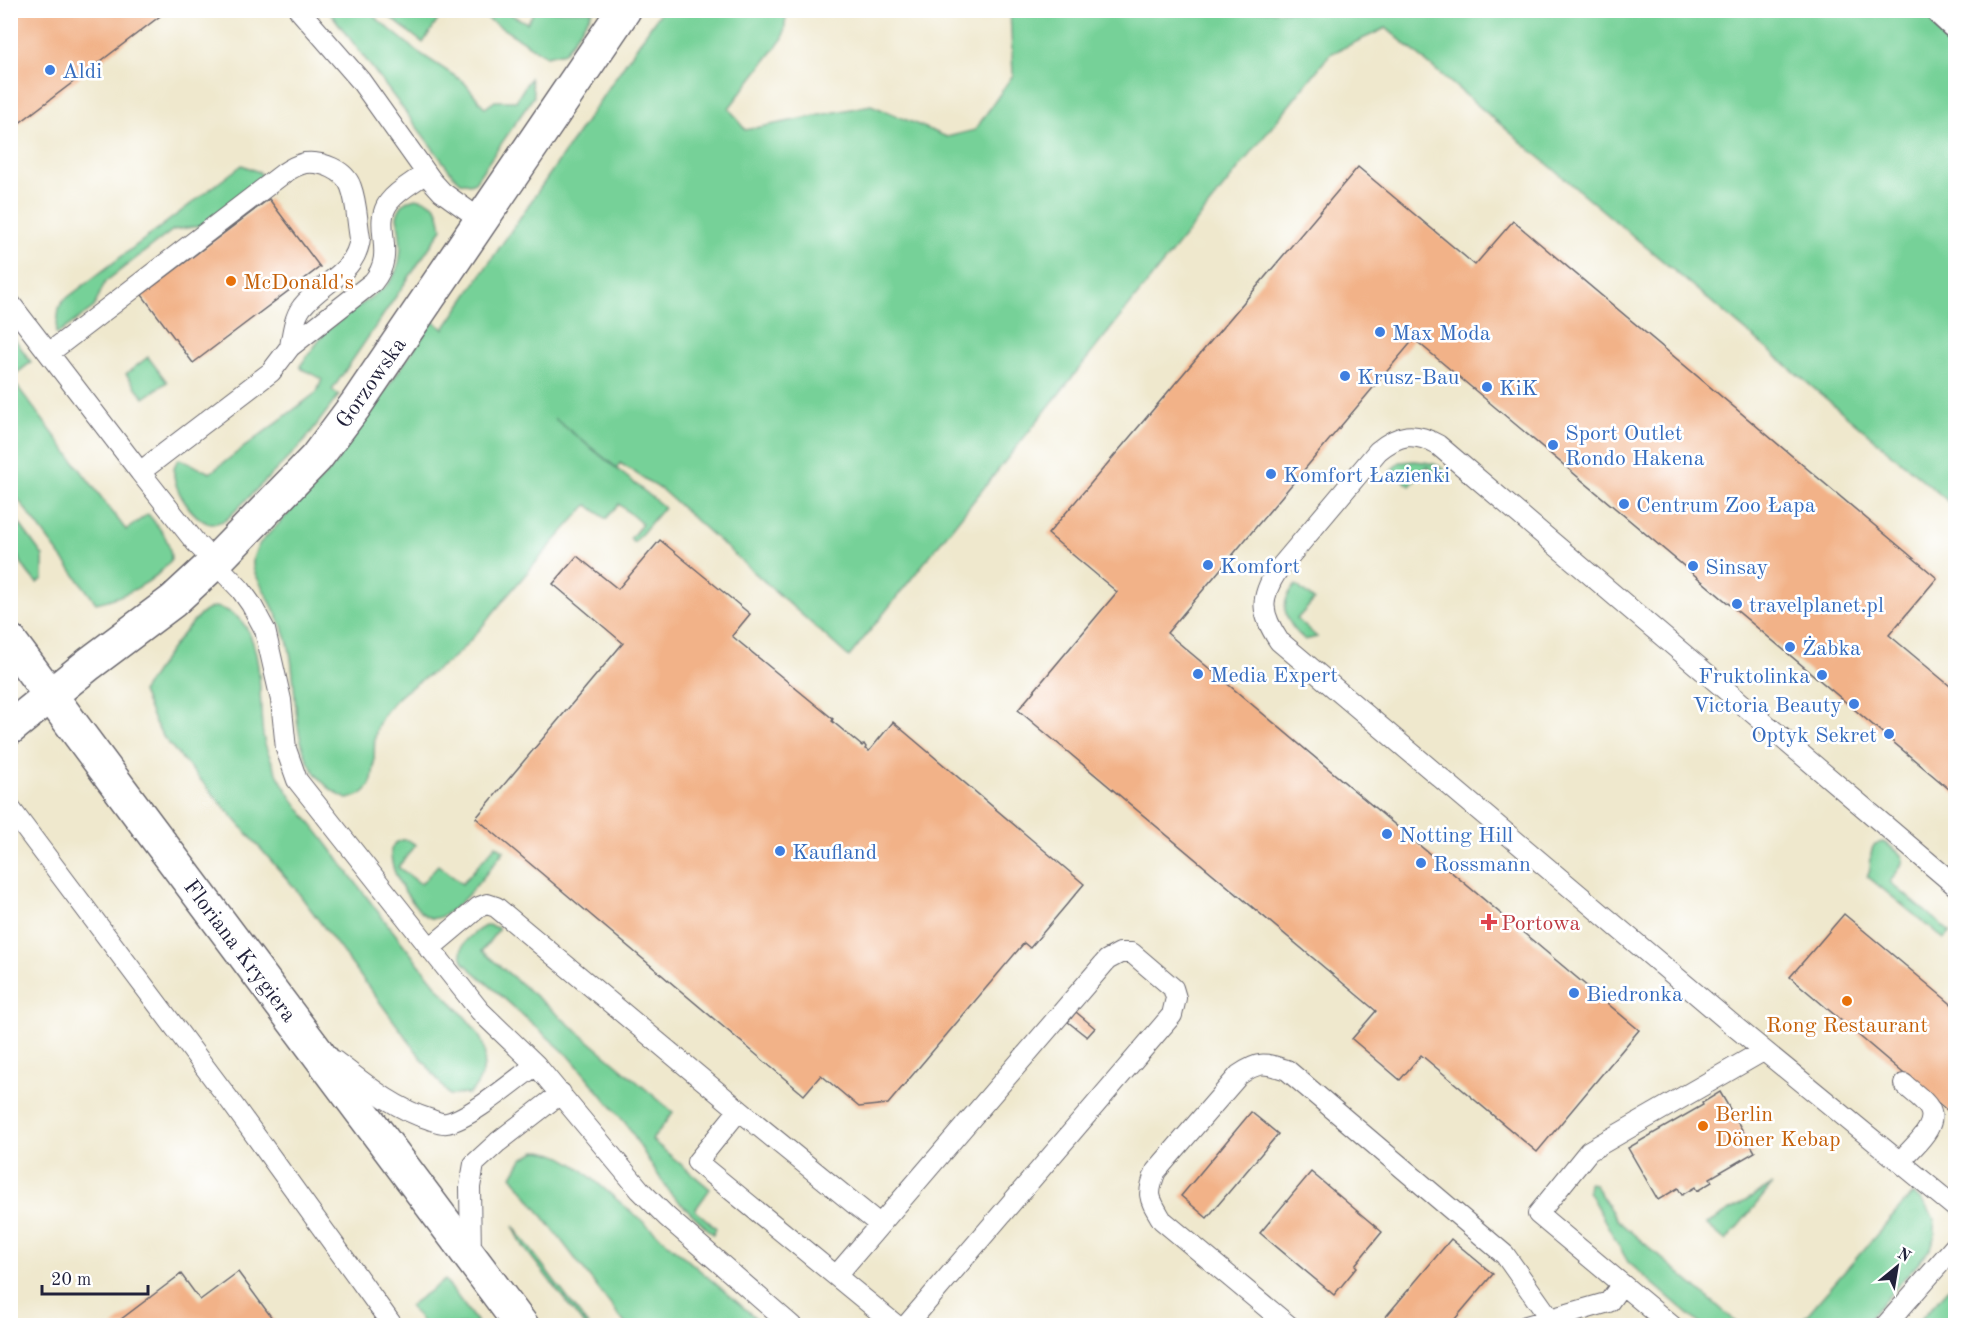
<svg xmlns="http://www.w3.org/2000/svg" width="1966" height="1336" viewBox="0 0 1966 1336" font-family="'Old Standard TT',serif">
  <rect width="100%" height="100%" fill="#fff"/>
  <filter id="ink" filterUnits="userSpaceOnUse"><feTurbulence type="fractalNoise" baseFrequency=".0167" numOctaves="2"/><feDisplacementMap in="SourceGraphic" scale="12" xChannelSelector="R" yChannelSelector="G"/><feConvolveMatrix kernelMatrix="1 2 1 2 8 2 1 2 1" color-interpolation-filters="sRGB"/></filter>
  <filter id="wash" filterUnits="userSpaceOnUse"><feTurbulence type="fractalNoise" baseFrequency=".008" numOctaves="4" result="noise"/><feDisplacementMap in="SourceGraphic" scale="24" xChannelSelector="R" yChannelSelector="G"/><feGaussianBlur stdDeviation="1.35" result="paint"/><feColorMatrix in="noise" values="0 0 0 0 0 0 0 0 0 0 0 0 0 0 0 0 0 1.4 0 .05"/><feComposite in="paint" operator="in"/></filter>
  <g filter="url(#wash)">
    <rect width="100%" height="100%" fill="#efe8cd"/>
    <path fill="#76d198" stroke="#4c7a6a" stroke-width="1.5" d="M 329,11 L 370,11 L 376,18 L 418,52 L 464,82 L 485,108 L 495,101 L 516,101 L 530,78 L 534,96 L 475,182 L 470,184 L 461,182 L 453,175 Z
      M 382,11 L 424,11 L 438,20 L 423,43 Z
      M 475,11 L 504,11 L 527,23 L 535,11 L 593,11 L 565,52 L 546,56 Z
      M 661,11 L 787,11 L 783,38 L 729,108 L 745,130 L 871,105 L 947,137 L 975,130 L 1013,75 L 1010,11 L 1955,11 L 1955,507 L 1386,28 L 1330,54 L 849,657 L 662,490 L 620,463 L 617,468 L 554,418 L 664,507 L 634,543 L 630,539 L 642,524 L 619,504 L 606,519 L 588,505 L 585,507 C 558,537 530,568 504,600 C 488,618 474,639 456,655 C 430,678 395,690 379,723 C 366,750 389,792 347,799 C 283,769 302,698 288,643 C 281,617 265,595 254,571 C 251,560 254,554 260,543 L 332,468 L 433,321 L 444,329 Z
      M 242,165 L 259,172 L 263,177 L 200,226 L 173,230 L 105,282 L 94,307 L 59,333 L 56,333 L 59,308 L 63,301 Z
      M 416,198 C 438,202 439,209 442,229 L 332,390 L 339,395 L 303,443 L 226,520 C 222,521 216,524 212,524 C 195,524 161,477 179,459 L 210,473 L 317,392 L 322,379 L 302,369 L 300,366 L 326,331 L 386,286 C 405,266 402,242 397,217 C 399,206 405,200 416,198 Z
      M 11,334 L 31,362 L 11,378 L 126,530 L 148,514 C 160,529 171,540 171,560 C 154,583 124,597 96,603 L 11,490 Z
      M 148,357 L 167,382 L 144,398 L 126,374 Z
      M 1415,461 C 1428,462 1453,465 1446,483 L 1427,466 L 1410,486 L 1391,470 L 1400,462 Z
      M 11,512 L 43,556 L 43,579 L 37,583 C 25,571 14,553 11,537 C 9,529 10,520 11,512 Z
      M 1296,585 L 1314,600 L 1297,619 L 1317,637 L 1305,640 C 1286,624 1276,604 1296,585 Z
      M 214,607 C 269,614 257,696 263,735 C 264,742 267,750 270,757 C 281,788 304,814 324,840 C 360,889 397,937 435,984 C 448,1000 477,1026 483,1044 C 488,1061 482,1083 469,1094 L 449,1095 L 294,887 L 164,738 L 154,721 L 142,692 C 154,674 194,610 214,607 Z
      M 402,840 L 408,840 L 416,845 L 398,867 L 421,884 L 438,865 L 462,884 L 496,845 L 504,851 C 492,866 452,922 431,918 C 421,915 417,907 411,900 C 399,885 390,868 391,849 L 395,843 Z
      M 1883,842 C 1910,858 1906,859 1890,882 L 1950,932 L 1944,939 L 1867,876 C 1874,866 1867,853 1875,844 Z
      M 488,925 L 498,928 L 498,930 L 482,951 L 673,1112 L 652,1140 L 710,1189 L 695,1210 L 716,1228 L 713,1234 L 671,1194 L 654,1169 L 627,1125 L 570,1057 L 464,963 C 462,959 460,953 462,948 C 464,939 480,928 488,925 Z
      M 536,1151 C 554,1151 566,1159 580,1168 L 764,1325 L 626,1325 L 512,1176 L 522,1159 Z
      M 1589,1183 L 1594,1184 L 1617,1220 L 1740,1325 L 1701,1325 L 1628,1262 L 1588,1191 Z
      M 1772,1185 L 1726,1241 L 1706,1224 L 1709,1223 Z
      M 1913,1193 C 1933,1211 1941,1222 1931,1248 L 1863,1325 L 1798,1325 Z
      M 513,1226 L 588,1325 L 584,1325 L 523,1246 Z
      M 445,1280 L 479,1325 L 424,1325 L 409,1306 Z
      M 1955,1282 L 1955,1325 L 1915,1325 Z"/>
    <g id="blocks">
      <path fill="#f2b288" d="M 10,10 L 168,10 L 10,130 Z
        M 1358,167 L 1475,265 L 1513,221 L 1937,578 L 1889,635 L 1956,691 L 1956,795 L 1414,339 L 1167,633 L 1639,1030 L 1537,1152 L 1421,1055 L 1400,1080 L 1352,1039 L 1376,1011 L 1018,710 L 1117,592 L 1048,534 Z
        M 269,199 L 320,267 L 193,363 L 142,295 Z
        M 660,540 L 750,614 L 732,636 L 833,719 L 832,721 L 862,746 L 864,744 L 866,747 L 865,749 L 869,751 L 893,722 L 1084,884 L 1030,948 L 1024,943 L 888,1104 L 859,1107 L 821,1075 L 804,1095 L 476,818 L 623,643 L 553,584 L 577,556 L 618,589 Z
        M 1844,914 L 1956,1008 L 1956,1118 L 1790,977 Z
        M 1076,1012 L 1095,1028 L 1087,1037 L 1068,1022 Z
        M 1720,1092 L 1755,1152 L 1710,1178 L 1712,1182 L 1697,1191 L 1695,1187 L 1682,1195 L 1678,1188 L 1658,1200 L 1628,1148 L 1703,1105 L 1702,1103 Z
        M 1251,1112 L 1278,1134 L 1207,1218 L 1181,1196 Z
        M 1311,1172 L 1382,1232 L 1355,1265 L 1357,1267 L 1334,1295 L 1260,1233 Z
        M 1451,1239 L 1493,1274 L 1449,1326 L 1378,1326 Z
        M 238,1272 L 278,1326 L 112,1326 L 181,1274 L 200,1300 Z"/>
    </g>
  </g>
  <g filter="url(#ink)">
    <use href="#blocks" fill-opacity="0" stroke="#6a676e" stroke-width="1.5"/>
    <g fill="none" stroke-linecap="round" stroke-linejoin="round">
      <g stroke="#6a676e" stroke-width="22">
        <path id="service" d="M 299,10 L 360,80 L 432,181 L 442,192 L 481,220
          M 426,173 C 414,182 398,190 389,202 C 371,226 398,252 373,282 L 290,347 L 271,372 L 140,472 L 196,543 L 241,590 L 251,604 L 265,630 L 281,700 L 286,749 L 297,780 L 480,1011 L 536,1065 L 640,1190 L 667,1217 L 792,1326
          M 10,303 L 140,472
          M 49,353 L 284,173 C 290,169 297,165 305,163 C 322,161 345,170 351,187 C 357,203 357,222 360,238 C 356,274 321,282 302,307 C 294,317 292,335 290,347
          M 10,808 L 231,1102 L 393,1326
          M 1956,886 L 1438,445 C 1414,431 1399,434 1378,451 L 1277,571 C 1259,599 1261,614 1279,641 L 1734,1026 L 1956,1208
          M 429,949 L 479,907 L 487,904 L 496,907 L 739,1110 L 697,1162 L 897,1326
          M 335,1061 C 364,1083 393,1108 429,1119 C 435,1121 441,1124 447,1123 C 471,1118 515,1080 536,1065
          M 1904,1084 C 1911,1091 1924,1099 1929,1108 C 1939,1124 1917,1143 1907,1154
          M 739,1110 L 879,1224
          M 471,1256 L 470,1187 L 474,1164 L 498,1142 L 561,1093
          M 836,1276 L 1107,960 L 1120,953 L 1132,953 L 1173,988 L 1176,998 L 1172,1015 L 906,1326
          M 1289,1326 L 1162,1220 C 1149,1198 1146,1196 1156,1171 L 1239,1075 C 1259,1061 1264,1063 1287,1070 L 1505,1255 L 1551,1320
          M 1526,1326 L 1609,1302 L 1622,1284
          M 1672,1326 L 1538,1214 L 1589,1151 L 1763,1051
          M 1885,1326 L 1956,1245"/>
      </g>
      <g stroke="#6a676e" stroke-width="36">
        <path id="minor" d="M 1943,10 L 1956,22
          M 10,728 L 89,664 L 173,601 L 214,563 L 316,458 L 355,406 L 624,10"/>
      </g>
      <g stroke="#6a676e" stroke-width="36">
        <path id="tertiary" d="M 10,641 L 120,789 L 522,1326"/>
      </g>
      <use href="#service" stroke="#fff" stroke-width="20"/>
      <use href="#minor" stroke="#fff" stroke-width="33"/>
      <use href="#tertiary" stroke="#fff" stroke-width="33"/>
    </g>
  </g>
  <g fill="#3f7fe0" stroke="#fff" stroke-width="2">
    <circle cx="50" cy="70" r="6"/>
    <circle cx="1380" cy="332" r="6"/>
    <circle cx="1345" cy="376" r="6"/>
    <circle cx="1487" cy="387" r="6"/>
    <circle cx="1553" cy="445" r="6"/>
    <circle cx="1271" cy="474" r="6"/>
    <circle cx="1624" cy="504" r="6"/>
    <circle cx="1208" cy="565" r="6"/>
    <circle cx="1693" cy="566" r="6"/>
    <circle cx="1737" cy="604" r="6"/>
    <circle cx="1790" cy="647" r="6"/>
    <circle cx="1198" cy="674" r="6"/>
    <circle cx="1822" cy="675" r="6"/>
    <circle cx="1854" cy="704" r="6"/>
    <circle cx="1889" cy="734" r="6"/>
    <circle cx="1387" cy="834" r="6"/>
    <circle cx="780" cy="851" r="6"/>
    <circle cx="1421" cy="863" r="6"/>
    <circle cx="1574" cy="993" r="6"/>
  </g>
  <g fill="#e8710a" stroke="#fff" stroke-width="2">
    <circle cx="231" cy="281" r="6"/>
    <circle cx="1847" cy="1001" r="6"/>
    <circle cx="1703" cy="1126" r="6"/>
  </g>
  <path fill="#e0444e" stroke="#fff" stroke-width="2" d="M1486 913h6v6h6v6h-6v6h-6v-6h-6v-6h6z"/>
  <g text-anchor="middle" stroke-width="5" stroke-linejoin="round" paint-order="stroke">
    <g font-size="22" fill="#366cbe" stroke="#fff" text-anchor="start">
      <text x="62" y="78">Aldi</text>
      <text x="1392" y="340">Max Moda</text>
      <text x="1357" y="384">Krusz-Bau</text>
      <text x="1499" y="395">KiK</text>
      <text x="1565" y="440">Sport Outlet<tspan x="1565" dy="25">Rondo Hakena</tspan></text>
      <text x="1283" y="482">Komfort Łazienki</text>
      <text x="1636" y="512">Centrum Zoo Łapa</text>
      <text x="1220" y="573">Komfort</text>
      <text x="1705" y="574">Sinsay</text>
      <text x="1749" y="612">travelplanet.pl</text>
      <text x="1802" y="655">Żabka</text>
      <text x="1210" y="682">Media Expert</text>
      <text x="1810" y="683" text-anchor="end">Fruktolinka</text>
      <text x="1842" y="712" text-anchor="end">Victoria Beauty</text>
      <text x="1877" y="742" text-anchor="end">Optyk Sekret</text>
      <text x="1399" y="842">Notting Hill</text>
      <text x="792" y="859">Kaufland</text>
      <text x="1433" y="871">Rossmann</text>
      <text x="1586" y="1001">Biedronka</text>
    </g>
    <g font-size="22" fill="#c56008" stroke="#fff" text-anchor="start">
      <text x="243" y="289">McDonald's</text>
      <text x="1847" y="1032" text-anchor="middle">Rong Restaurant</text>
      <text x="1715" y="1121">Berlin<tspan x="1715" dy="25">Döner Kebap</tspan></text>
    </g>
    <g font-size="22" fill="#22223b" stroke="#fff">
      <text transform="translate(370 382) rotate(-55)" y="8">Gorzowska</text>
      <text transform="translate(241 950) rotate(53)" y="8">Floriana Krygiera</text>
    </g>
    <g font-size="22" fill="#be3a42" stroke="#fff" text-anchor="start">
      <text x="1501" y="930">Portowa</text>
    </g>
  </g>
  <rect width="1966" height="1336" fill="none" stroke="#fff" stroke-width="36"/>
  <g transform="translate(1897 1267) rotate(30)" stroke="#ffffff" stroke-width="4.5" paint-order="stroke">
  <path d="M0-4.5L10 22L0 15L-10 22Z" fill="#22223b"/>
  <text y="-9" font-size="16" font-weight="bold" text-anchor="middle" fill="#22223b">N</text>
  </g>
  <path d="M42 1285v9h106v-9" fill="none" stroke="#22223b" stroke-width="3"/>
  <text x="51" y="1285" font-size="18" fill="#22223b" stroke="#ffffff" stroke-width="4.5" paint-order="stroke">20 m</text>
</svg>
